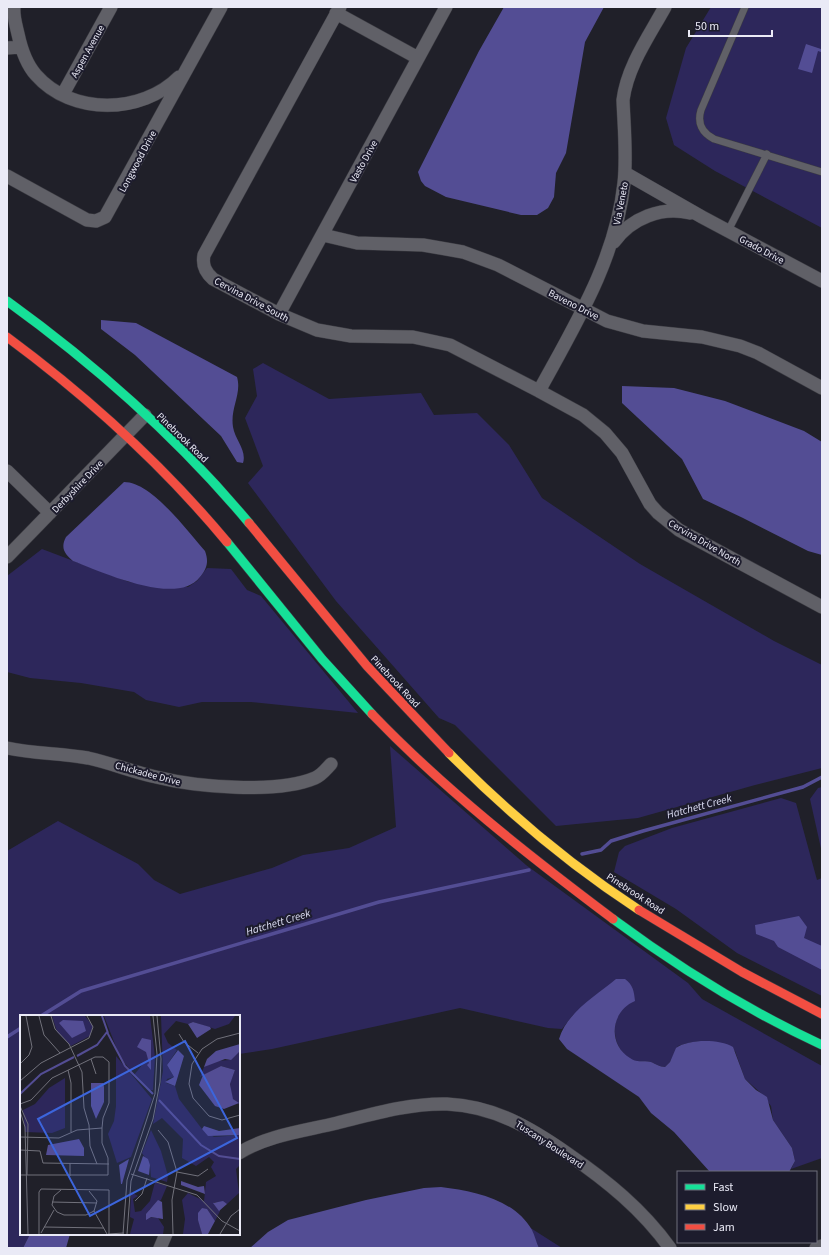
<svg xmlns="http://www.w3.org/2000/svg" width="829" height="1255" viewBox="0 0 829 1255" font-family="'Source Sans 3',sans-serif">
  <rect width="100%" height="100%" fill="#202029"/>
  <path fill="#2d275b" d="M 711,7 L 822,7 L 822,228 L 715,171 L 674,145 L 666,118 L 686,48 Z
    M 263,363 L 329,399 L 421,393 L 434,415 L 477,413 L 509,445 L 542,498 L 640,564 L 774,641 L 822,665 L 822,768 L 755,785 L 638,818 L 556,826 L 455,725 L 439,718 L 336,601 L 248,483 L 263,466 L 245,418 L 257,396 L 253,369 Z
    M 42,549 L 129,582 L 188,587 L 197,581 L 207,568 L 231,569 L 247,590 L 261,596 L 358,713 L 251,702 L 202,702 L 179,707 L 146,700 L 134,692 L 81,683 L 30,678 L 7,672 L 7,576 Z
    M 390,746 L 526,865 L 688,983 L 702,999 L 822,1066 L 822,1158 L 791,1169 L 795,1161 L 792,1148 L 773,1120 L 771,1106 L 762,1094 L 745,1079 L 735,1051 C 715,1041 700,1038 678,1046 L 670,1062 L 665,1067 C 660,1067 656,1064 651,1062 C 643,1060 636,1063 630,1059 C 610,1046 610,1016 629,1003 L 573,1015 L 562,1029 L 548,1028 L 460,1008 L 272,1049 L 239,1054 L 239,1016 L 21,1016 L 21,1234 L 30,1234 L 23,1248 L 7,1248 L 7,851 L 58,821 L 138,864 L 154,880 L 180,894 L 272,868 L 303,855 L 349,848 L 396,827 Z
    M 822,787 L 822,853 L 810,799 L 818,788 Z
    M 781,798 L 796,803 L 817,880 L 822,878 L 822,996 L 737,953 L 676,909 L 614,872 L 619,852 L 625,846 L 672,828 Z
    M 529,1227 L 562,1248 L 539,1248 Z"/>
  <path fill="#534d94" d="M 504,7 L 604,7 L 585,42 L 566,153 L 556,173 L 554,197 L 548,208 L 537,215 L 521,215 L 446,197 L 425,186 L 421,181 L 418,172 L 479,51 Z
    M 806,44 L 821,49 L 821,52 L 818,51 L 812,73 L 798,69 Z
    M 101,320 L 136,323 L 237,377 C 242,394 230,408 233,427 C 235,440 247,450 243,463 L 237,462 L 221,436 L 135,355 L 101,329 Z
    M 622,386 L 674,388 L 725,401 L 804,431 L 822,442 L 822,555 L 808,551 L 743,518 L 703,499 L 682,459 L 622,403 Z
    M 124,482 C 152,482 187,531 205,551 C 209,562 207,568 200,577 C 177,607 102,572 73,561 C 65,554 60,548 66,537 Z
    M 799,916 L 807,927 L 804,938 L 822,946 L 822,970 L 778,947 L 774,941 L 756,934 L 755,925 Z
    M 616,979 L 625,979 C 633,985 634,991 635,1001 C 611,1011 607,1044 630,1058 C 636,1063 643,1060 651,1062 C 656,1064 660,1067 665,1067 L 670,1062 L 676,1048 C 689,1039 719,1039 733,1047 L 745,1079 L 756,1090 L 767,1097 L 773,1120 L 792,1148 L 795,1161 L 789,1172 L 710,1172 L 674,1132 L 651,1113 L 639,1097 L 567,1049 L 559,1039 C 567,1012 596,996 616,979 Z
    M 441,1187 C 474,1191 514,1199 532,1230 C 535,1236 536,1242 539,1248 L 250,1248 L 268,1232 L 288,1220 L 366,1200 L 424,1188 Z
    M 30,1234 L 70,1234 L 66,1248 L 23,1248 Z"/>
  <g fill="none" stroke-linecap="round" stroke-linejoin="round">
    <path stroke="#534d94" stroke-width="3.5" d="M 582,854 L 601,850 L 611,841 L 643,831 L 803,787 L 822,777
      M 41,1016 L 81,991 L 379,902 L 529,870
      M 7,1037 L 21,1028"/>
    <g stroke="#3b3b42" stroke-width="8">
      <path id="lane" d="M 745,7 L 701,110 C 697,123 702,133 714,139 L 822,172
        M 728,231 L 767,154"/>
    </g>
    <g stroke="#3b3b42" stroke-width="14">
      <path id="street" d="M 14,7 C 13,16 16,25 18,34 C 21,48 27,65 36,75 C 72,116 142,114 179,77
        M 340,7 L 204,255 C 202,265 205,272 213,279 L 279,314 L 317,330 L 351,336 L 413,337 L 450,345 L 539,391 L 583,415 L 605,433 L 622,453 L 650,504 L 658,513 L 679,530 L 822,607
        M 336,13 L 418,58
        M 7,48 L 21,47
        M 63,94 L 111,7
        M 625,173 L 702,217 L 822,281
        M 7,176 L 87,220 L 96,221 L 105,217 L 221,7
        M 323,235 L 357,243 L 423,245 L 463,252 L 498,265 L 607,321 L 643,331 L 702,337 L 740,346 L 758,353 L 822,388
        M 614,242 C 631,218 662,206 690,213
        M 279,314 L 446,7
        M 539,391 C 575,325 616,259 624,183 C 627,156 624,127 623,100 C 627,67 649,36 665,7
        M 7,471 L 50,513
        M 7,557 L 145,415
        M 7,748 C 34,754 61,753 88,758 C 111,763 133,772 156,777 C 196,787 277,794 315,778 C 322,775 326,769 331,764
        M 239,1153 C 268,1135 304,1131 337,1123 C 373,1114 410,1103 447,1104 C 494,1106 531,1128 568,1154 C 607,1181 642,1209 670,1248
        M 160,1248 L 166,1234
        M 816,1248 L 822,1246"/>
    </g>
    <g stroke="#3b3b42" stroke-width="10">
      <path id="fast" d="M 7,301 C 97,366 178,438 249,523
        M 227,542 L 322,659 L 372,714
        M 613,919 C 679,968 747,1010 822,1045"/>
    </g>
    <g stroke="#3b3b42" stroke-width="10">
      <path id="slow" d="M 449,753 C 507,812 570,865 639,910"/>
    </g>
    <g stroke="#3b3b42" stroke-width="10">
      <path id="jam" d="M 7,337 C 88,397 162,464 227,542
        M 249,523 L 367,666 L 449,753
        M 372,714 C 445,790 528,855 613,919
        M 639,910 L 742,972 L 822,1014"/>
    </g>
    <use href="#lane" stroke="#606067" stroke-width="7"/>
    <use href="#street" stroke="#606067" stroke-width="13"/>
    <use href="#fast" stroke="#16e098" stroke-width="9"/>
    <use href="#slow" stroke="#ffcf43" stroke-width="9"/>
    <use href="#jam" stroke="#f24e42" stroke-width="9"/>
  </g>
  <g text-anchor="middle" stroke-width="4" stroke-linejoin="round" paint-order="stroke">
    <g font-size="10" fill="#eaeaf6" stroke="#1d1c2d">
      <text transform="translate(87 51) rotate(-61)" y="4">Aspen Avenue</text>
      <text transform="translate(137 161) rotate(-62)" y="4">Longwood Drive</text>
      <text transform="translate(363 161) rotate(-61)" y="4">Vasto Drive</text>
      <text transform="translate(620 203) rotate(-79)" y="4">Via Veneto</text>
      <text transform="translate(762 249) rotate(28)" y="4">Grado Drive</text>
      <text transform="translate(252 299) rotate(28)" y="4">Cervina Drive South</text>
      <text transform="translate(574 304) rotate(27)" y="4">Baveno Drive</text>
      <text transform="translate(183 437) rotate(44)" y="4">Pinebrook Road</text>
      <text transform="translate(77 486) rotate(-46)" y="4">Derbyshire Drive</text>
      <text transform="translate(705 542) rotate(30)" y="4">Cervina Drive North</text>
      <text transform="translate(396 681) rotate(47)" y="4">Pinebrook Road</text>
      <text transform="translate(148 773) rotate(15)" y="4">Chickadee Drive</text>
      <text transform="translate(636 893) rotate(33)" y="4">Pinebrook Road</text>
      <text transform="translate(550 1144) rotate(33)" y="4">Tuscany Boulevard</text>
    </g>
    <g font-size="11" font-style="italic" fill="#dedff5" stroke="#1d1c2d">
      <text transform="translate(699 806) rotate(-15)" y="4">Hatchett Creek</text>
      <text transform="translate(278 922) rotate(-17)" y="4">Hatchett Creek</text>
    </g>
  </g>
  <g transform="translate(20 1015)">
    <rect width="220" height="220" fill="#202029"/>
    <path d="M 32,1 L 65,1 L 73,11 L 70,21 L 51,31 L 37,17 ZM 84,1 L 130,1 L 135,42 L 133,75 L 130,75 L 114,60 L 122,50 L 111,56 L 100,42 ZM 141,1 L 215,1 L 209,9 L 195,14 L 173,7 L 168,9 L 156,6 L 144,19 L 148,28 L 157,35 L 147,50 L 154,62 L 147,64 L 146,68 L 155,71 L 159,84 L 182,114 L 194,122 L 220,120 L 220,150 L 216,154 L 219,178 L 207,189 L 194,187 L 200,196 L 195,206 L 182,193 L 178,203 L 182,219 L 163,219 L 165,204 L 162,185 L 168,178 L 184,186 L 186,167 L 196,161 L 191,152 L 194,147 L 189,142 L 176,151 L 162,143 L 163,124 L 142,103 L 133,109 L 143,56 ZM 220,36 L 220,89 L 219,89 L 212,83 L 210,68 L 215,55 L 201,51 L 180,62 L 184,52 L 195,46 L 209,45 ZM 96,41 L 132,84 L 111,142 L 97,148 L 88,119 L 94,106 L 96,91 ZM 45,63 L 45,113 L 32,118 L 5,117 L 3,95 L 15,89 L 29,73 ZM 131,115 L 141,136 L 148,161 L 147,167 L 131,162 L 130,150 L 122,138 ZM 135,167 L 147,171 L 141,185 L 129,195 L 129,202 L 138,203 L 144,212 L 143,219 L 110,219 L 114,204 L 110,202 L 111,177 L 118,181 L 113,184 L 115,197 L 121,196 L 130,186 Z" fill="#2d275b"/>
    <path d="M 43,5 L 63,6 L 66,16 L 52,23 L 39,8 ZM 173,7 L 190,12 L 191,14 L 177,23 L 168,9 ZM 122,23 L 131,25 L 131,55 L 127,50 L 129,48 L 126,37 L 117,32 ZM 220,29 L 220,36 L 211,45 L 205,44 L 184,52 L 187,44 L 196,36 ZM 158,35 L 164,41 L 155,71 L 145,67 L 154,62 L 147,50 ZM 201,51 L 215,55 L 210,69 L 213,84 L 219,88 L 204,94 L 195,91 L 179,70 L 183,60 ZM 71,68 L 83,68 L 84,72 L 84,87 L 76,104 L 71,91 ZM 184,111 L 199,116 L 220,113 L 220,120 L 188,121 L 182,114 ZM 59,124 L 64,133 L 64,141 L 26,140 L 28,130 ZM 123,141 L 128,144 L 130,150 L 129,160 L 118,156 ZM 109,144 L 102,169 L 101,169 L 99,150 ZM 161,166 L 178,172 L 184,171 L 185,179 L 161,170 ZM 138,185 L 142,187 L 143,204 L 131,202 L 126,205 L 126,199 ZM 203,186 L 207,189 L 199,196 L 193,188 ZM 182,193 L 187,194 L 195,206 L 188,219 L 182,219 L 178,205 L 178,198 Z" fill="#534d94"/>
    <path fill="none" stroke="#534d94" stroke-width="2" d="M 82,1 L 88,18M 57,41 L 77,30 L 87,17 L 105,51 L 133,79M 0,79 L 21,59 L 54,42M 139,85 L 181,130 L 199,141 L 220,144"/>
    <path fill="none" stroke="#71717b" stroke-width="1" d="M 19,1 L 24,20 L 40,38M 31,1 L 35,14 L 49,29 L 62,57 L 64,93 L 69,110 L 70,131 L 77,149M 220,18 L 197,24 L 182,34 L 172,49 L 169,69 L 173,83 L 189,101 L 202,105 L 220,100M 159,19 L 164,27 L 178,38M 71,44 L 76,59M 0,49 L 9,40 L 12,32 L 6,1M 48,55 L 51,68 L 51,117M 0,66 L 21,48 L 69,23 L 73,12 L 67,1M 0,89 L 11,85 L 32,63 L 75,42 L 83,42 L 89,47 L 89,88 L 83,103 L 82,113 L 82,128 L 88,143 L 88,160 L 0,160M 0,91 L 8,109 L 7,160M 0,96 L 5,112 L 8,219M 138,115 L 148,127 L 157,157 L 152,185 L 153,219M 0,122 L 39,123 L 57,115 L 82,113M 0,135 L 20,136 L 23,148 L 89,149M 157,157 L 178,161 L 188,154M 111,159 L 177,180 L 202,206 L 220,216M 50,161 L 50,148M 41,175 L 34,181 L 32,190 L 37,197 L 44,200 L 66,200 L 74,196 L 77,186 L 69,176M 115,186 L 122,179 L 127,163M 32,187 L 77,188M 74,196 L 87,219M 24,212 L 84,213M 21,218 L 34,195M 19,219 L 19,177 L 21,174 L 89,175 L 89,219M 88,219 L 104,218M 103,219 L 107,165 L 135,79 L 137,39 L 133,1M 107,219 L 111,166 L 133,104 L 140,67 L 141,44 L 137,1M 200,219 L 211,201 L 220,194"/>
    <path fill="#3c65dc" fill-opacity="0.15" stroke="#3c65dc" stroke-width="2" d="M 165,26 L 217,123 L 70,201 L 18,104 Z"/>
    <rect width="220" height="220" fill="none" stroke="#eaeaf6" stroke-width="2"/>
  </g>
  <rect width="829" height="1255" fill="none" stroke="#eaeaf6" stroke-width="16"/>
  <rect x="677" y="1171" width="140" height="72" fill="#1d1c2d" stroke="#6f6e7d"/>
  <rect x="685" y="1184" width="20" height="6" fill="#16e098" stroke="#6f6e7d"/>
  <text x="713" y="1191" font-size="12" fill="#eaeaf6">Fast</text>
  <rect x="685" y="1204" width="20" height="6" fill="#ffcf43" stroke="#6f6e7d"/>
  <text x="713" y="1211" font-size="12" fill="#eaeaf6">Slow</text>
  <rect x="685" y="1224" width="20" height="6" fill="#f24e42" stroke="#6f6e7d"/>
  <text x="713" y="1231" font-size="12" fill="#eaeaf6">Jam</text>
  <path d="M689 30v6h83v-6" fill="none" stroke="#eaeaf6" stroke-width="2"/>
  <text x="695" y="30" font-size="12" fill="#eaeaf6" stroke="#1d1c2d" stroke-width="3" paint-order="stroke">50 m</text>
</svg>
